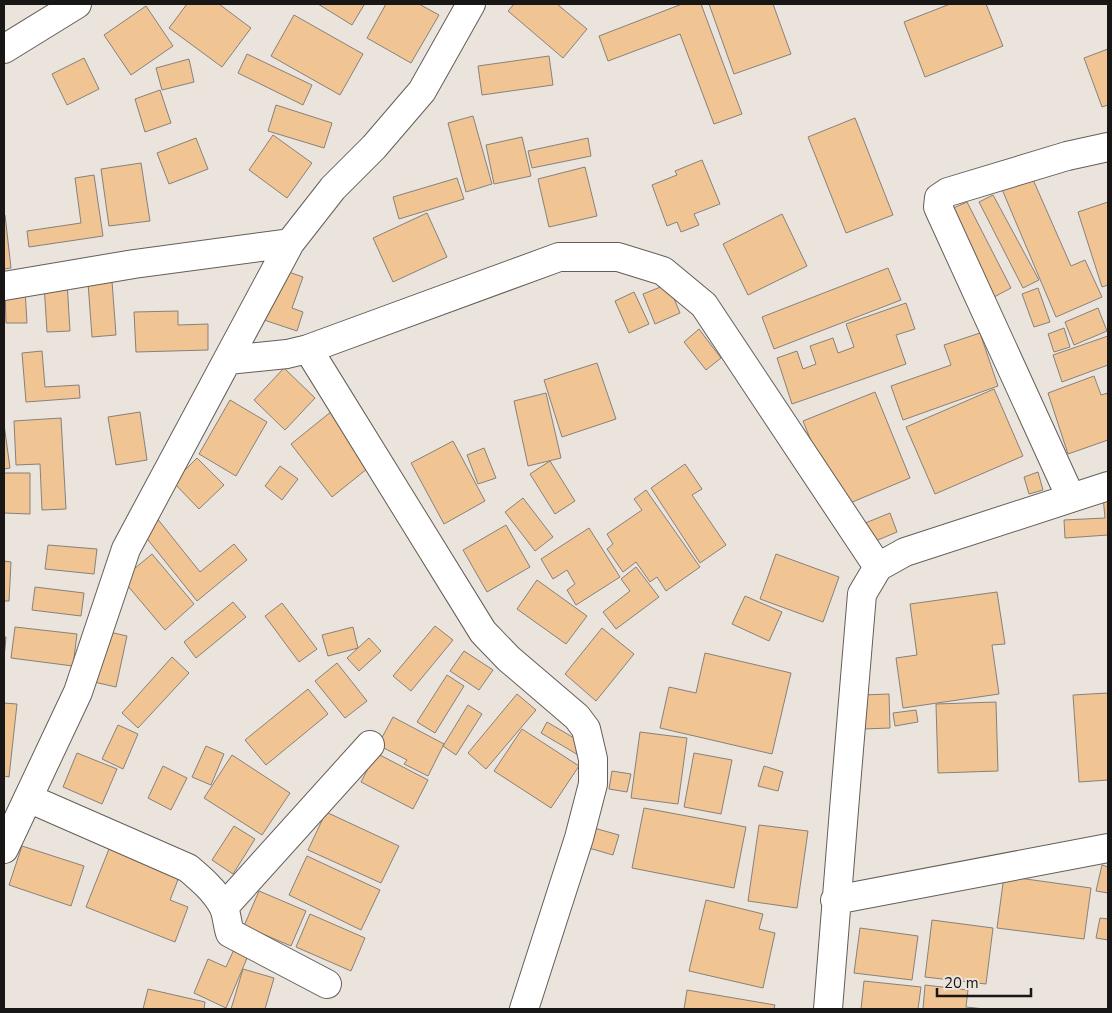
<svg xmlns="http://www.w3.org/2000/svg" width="1112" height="1013" viewBox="0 0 1112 1013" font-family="'Nunito Sans',sans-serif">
  <rect width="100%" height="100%" fill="#ebe4dd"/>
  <path fill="#f1c493" stroke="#87817b" d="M 187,4 L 219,4 L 251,28 L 222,67 L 169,28 Z
    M 318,4 L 362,4 L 364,5 L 352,25 Z
    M 386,4 L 419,4 L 439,15 L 411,63 L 367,38 Z
    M 514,4 L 557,4 L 587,29 L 563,58 L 508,11 Z
    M 682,4 L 701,4 L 742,114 L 714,124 L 680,34 L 608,61 L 599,36 Z
    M 709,4 L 773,4 L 791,54 L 734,74 Z
    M 950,4 L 986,4 L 1003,46 L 925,77 L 904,22 Z
    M 146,6 L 173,46 L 131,75 L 104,35 Z
    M 294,15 L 363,54 L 340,95 L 271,56 Z
    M 1108,49 L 1108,105 L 1102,107 L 1084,58 Z
    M 247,54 L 312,85 L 303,105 L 238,73 Z
    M 549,56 L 553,85 L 482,95 L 478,66 Z
    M 84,58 L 99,89 L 67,105 L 52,74 Z
    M 189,59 L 194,82 L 162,90 L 156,68 Z
    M 160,90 L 171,123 L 145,132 L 135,99 Z
    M 276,105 L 332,123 L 324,148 L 268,131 Z
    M 473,116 L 492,184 L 466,192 L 448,123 Z
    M 855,118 L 893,215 L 846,233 L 808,137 Z
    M 273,135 L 312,163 L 287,198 L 249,170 Z
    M 522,137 L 531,176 L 494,184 L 486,145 Z
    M 196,138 L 208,169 L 169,184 L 157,153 Z
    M 588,138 L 591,156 L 532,168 L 528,151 Z
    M 702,160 L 720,204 L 694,214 L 699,225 L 681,232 L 677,222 L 667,226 L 652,185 L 677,175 L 675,171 Z
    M 141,163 L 150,221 L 109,226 L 101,169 Z
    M 585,167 L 597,216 L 549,227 L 538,179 Z
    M 94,175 L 103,236 L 29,247 L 27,231 L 81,223 L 75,178 Z
    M 1031,175 L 1071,266 L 1085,260 L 1102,297 L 1056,317 L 1001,187 Z
    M 457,178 L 464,199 L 399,219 L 393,197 Z
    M 993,195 L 1039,280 L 1023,288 L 979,202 Z
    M 967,202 L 1011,288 L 994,297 L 949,210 Z
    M 1108,202 L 1108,285 L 1102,287 L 1078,212 Z
    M 427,213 L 447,257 L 393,282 L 373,238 Z
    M 782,214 L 807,266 L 748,295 L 723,244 Z
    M 5,215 L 11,268 L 4,269 L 4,216 Z
    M 277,268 L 303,277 L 292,308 L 303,312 L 297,331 L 261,319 Z
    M 888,268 L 901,300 L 774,349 L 762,317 Z
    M 112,281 L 116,335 L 92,337 L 88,283 Z
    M 67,282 L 70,331 L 47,332 L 44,284 Z
    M 668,284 L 680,313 L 655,324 L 643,294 Z
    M 1038,288 L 1050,322 L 1034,327 L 1022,294 Z
    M 5,289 L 25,289 L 27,323 L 6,323 Z
    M 634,292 L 649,324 L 629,333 L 615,301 Z
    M 906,303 L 915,329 L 896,335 L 906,364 L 792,404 L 777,358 L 797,351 L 803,369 L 816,364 L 810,346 L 833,338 L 838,353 L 854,347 L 846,324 Z
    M 1098,308 L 1107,331 L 1074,345 L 1065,322 Z
    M 178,311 L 178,325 L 208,324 L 208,350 L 136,352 L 134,312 Z
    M 1064,328 L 1070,347 L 1054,352 L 1048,334 Z
    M 699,329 L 721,358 L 706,370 L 684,342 Z
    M 980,333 L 998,386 L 903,420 L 891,386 L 951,365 L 944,345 Z
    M 1108,336 L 1108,365 L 1062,382 L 1053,355 Z
    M 42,351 L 45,387 L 79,385 L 80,398 L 26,402 L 22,353 Z
    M 597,363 L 616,419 L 562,437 L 544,380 Z
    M 284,368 L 315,398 L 285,430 L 254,400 Z
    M 1094,376 L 1101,395 L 1108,393 L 1108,440 L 1068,454 L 1048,393 Z
    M 994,389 L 1023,456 L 935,494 L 906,427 Z
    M 875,392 L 910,478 L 838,508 L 803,421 Z
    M 546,393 L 561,458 L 528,466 L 514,401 Z
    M 230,400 L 267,422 L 236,476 L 199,454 Z
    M 332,411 L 373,464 L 332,497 L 291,444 Z
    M 140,412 L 147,460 L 116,465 L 108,417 Z
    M 61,418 L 66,509 L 42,510 L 40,464 L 16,465 L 14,421 Z
    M 4,424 L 10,468 L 4,469 Z
    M 453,441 L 485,501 L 444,524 L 411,463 Z
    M 484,448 L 496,478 L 478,484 L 467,455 Z
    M 197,458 L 224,485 L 199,509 L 173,482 Z
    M 550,461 L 575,501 L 555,514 L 530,474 Z
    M 685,464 L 702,489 L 692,495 L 726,545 L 700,563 L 651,488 Z
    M 280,466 L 298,479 L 282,500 L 265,486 Z
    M 1038,472 L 1043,490 L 1029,494 L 1024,477 Z
    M 4,473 L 30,473 L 30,514 L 4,513 Z
    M 646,490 L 700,567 L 666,591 L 657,577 L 650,582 L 636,562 L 623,572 L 607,549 L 613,544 L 607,534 L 642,510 L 634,499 Z
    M 1103,496 L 1108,496 L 1108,535 L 1065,538 L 1064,520 L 1105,518 Z
    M 523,498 L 553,537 L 535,551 L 505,512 Z
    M 890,513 L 897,532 L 861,547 L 853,528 Z
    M 156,517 L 200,572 L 234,544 L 247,560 L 197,601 L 140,530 Z
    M 506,525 L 530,567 L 487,592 L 463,550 Z
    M 589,528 L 620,577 L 576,605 L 567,590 L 575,584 L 567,570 L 553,579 L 541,559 Z
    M 48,545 L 97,549 L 94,574 L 45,569 Z
    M 152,554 L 194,604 L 165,630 L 122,579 Z
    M 776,554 L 839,577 L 823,622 L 760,599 Z
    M 4,561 L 11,562 L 9,601 L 4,601 Z
    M 636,567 L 659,597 L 616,629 L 603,612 L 630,591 L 621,579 Z
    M 537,580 L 587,616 L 566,644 L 517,609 Z
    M 35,587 L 84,593 L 81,616 L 32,610 Z
    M 997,592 L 1005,644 L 992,645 L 999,694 L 903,708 L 896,658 L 917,655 L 910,604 Z
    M 745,596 L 782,612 L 769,641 L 732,624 Z
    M 233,602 L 246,617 L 196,658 L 184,642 Z
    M 282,603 L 317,649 L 299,662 L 265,616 Z
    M 435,626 L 453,640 L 411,691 L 393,676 Z
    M 15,627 L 77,634 L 73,666 L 11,658 Z
    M 353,627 L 358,648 L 328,656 L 322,635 Z
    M 602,628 L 634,654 L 596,701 L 565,674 Z
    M 105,631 L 127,636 L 116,687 L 94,682 Z
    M 4,637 L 6,637 L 4,658 Z
    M 369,638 L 381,651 L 359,671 L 347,658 Z
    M 464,651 L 493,670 L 479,690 L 450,671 Z
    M 705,653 L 791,673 L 772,754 L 660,728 L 669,687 L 696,693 Z
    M 172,657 L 189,673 L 138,728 L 122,713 Z
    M 337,663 L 367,701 L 345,718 L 315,681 Z
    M 447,675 L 464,686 L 435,733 L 417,722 Z
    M 308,689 L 328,714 L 266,765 L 245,740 Z
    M 1108,693 L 1108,780 L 1079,782 L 1073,695 Z
    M 517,694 L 536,710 L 486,769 L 468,753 Z
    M 889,694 L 890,728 L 863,729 L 862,695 Z
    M 996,702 L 998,771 L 938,773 L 936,704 Z
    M 4,703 L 17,704 L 9,777 L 4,776 Z
    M 468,705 L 482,714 L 456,755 L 443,746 Z
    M 916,710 L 918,722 L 895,726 L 893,713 Z
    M 393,717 L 444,744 L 428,776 L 404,764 L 407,760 L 378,745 Z
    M 547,722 L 591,748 L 585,759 L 541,733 Z
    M 118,725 L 138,734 L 123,769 L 102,759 Z
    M 522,729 L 579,766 L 551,808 L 494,771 Z
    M 640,732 L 687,738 L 678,804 L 631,798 Z
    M 206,746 L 224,754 L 211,785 L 192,777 Z
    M 77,753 L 117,769 L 102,804 L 63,787 Z
    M 376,753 L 428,780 L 413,809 L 361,782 Z
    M 694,753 L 732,760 L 721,814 L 684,807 Z
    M 232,755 L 290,793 L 262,835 L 204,798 Z
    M 163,766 L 187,778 L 171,810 L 148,798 Z
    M 764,766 L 783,772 L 778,791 L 758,786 Z
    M 612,771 L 631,774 L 627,792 L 609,789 Z
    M 644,808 L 746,827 L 734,888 L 632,868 Z
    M 326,812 L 399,846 L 381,883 L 308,850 Z
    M 759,825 L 808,831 L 797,908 L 748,901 Z
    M 234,826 L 255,839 L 233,874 L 212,860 Z
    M 594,828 L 619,835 L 613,855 L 589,848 Z
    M 111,844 L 181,872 L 170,900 L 188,907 L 175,942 L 86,907 Z
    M 22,846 L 84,866 L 71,906 L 9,885 Z
    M 307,856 L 380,890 L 361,930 L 289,895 Z
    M 1102,865 L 1108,867 L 1108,893 L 1096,891 Z
    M 1004,876 L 1091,888 L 1084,939 L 997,928 Z
    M 259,891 L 306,911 L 291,946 L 244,926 Z
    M 706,900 L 763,914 L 759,929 L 775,933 L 763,988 L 689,971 Z
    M 310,914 L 365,938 L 351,971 L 296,947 Z
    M 1100,918 L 1108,919 L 1108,940 L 1096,938 Z
    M 932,920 L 993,928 L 986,984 L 925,977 Z
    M 860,928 L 918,936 L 912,980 L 854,973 Z
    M 236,945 L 250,951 L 226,1008 L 194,993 L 208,959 L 226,967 Z
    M 243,969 L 274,978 L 265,1009 L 231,1009 Z
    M 864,981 L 921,987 L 918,1009 L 861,1009 Z
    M 925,985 L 968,990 L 966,1007 L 985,1009 L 923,1009 Z
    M 148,989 L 205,1002 L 204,1009 L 143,1009 Z
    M 687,990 L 775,1005 L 774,1009 L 684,1009 Z"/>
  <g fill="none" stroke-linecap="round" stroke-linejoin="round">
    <g stroke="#645e58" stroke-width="30">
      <path id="minor" d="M 4,49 L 77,4
        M 4,286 L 134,264 L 290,243
        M 308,349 L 483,632 L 509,659 L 577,717 L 586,729 L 593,759 L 593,784 L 579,838 L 524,1009
        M 228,360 L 287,354 L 308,349 L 559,257 L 618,257 L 663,271 L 704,305 L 878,567
        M 1071,498 L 938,207 L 939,198 L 948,192 L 1067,156 L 1108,147
        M 28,798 L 188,868 C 201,879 215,891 223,906 C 227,913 227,924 230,933 L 327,984
        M 4,849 L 78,692 L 126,549 L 290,243 L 333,188 L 374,147 L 422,91 L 471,4
        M 835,900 L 1108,848
        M 224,907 L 370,745
        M 828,1009 C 838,871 851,732 862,594 L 878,567 L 905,552 L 1108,486"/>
    </g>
    <use href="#minor" stroke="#fff" stroke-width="28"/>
  </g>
  <rect width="1112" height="1013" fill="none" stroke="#191715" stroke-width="10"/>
  <path d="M937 988v8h94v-8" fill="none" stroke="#191715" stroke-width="2.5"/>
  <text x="944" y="988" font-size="15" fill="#191715" stroke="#ebe4dd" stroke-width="4" paint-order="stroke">20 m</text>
</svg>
